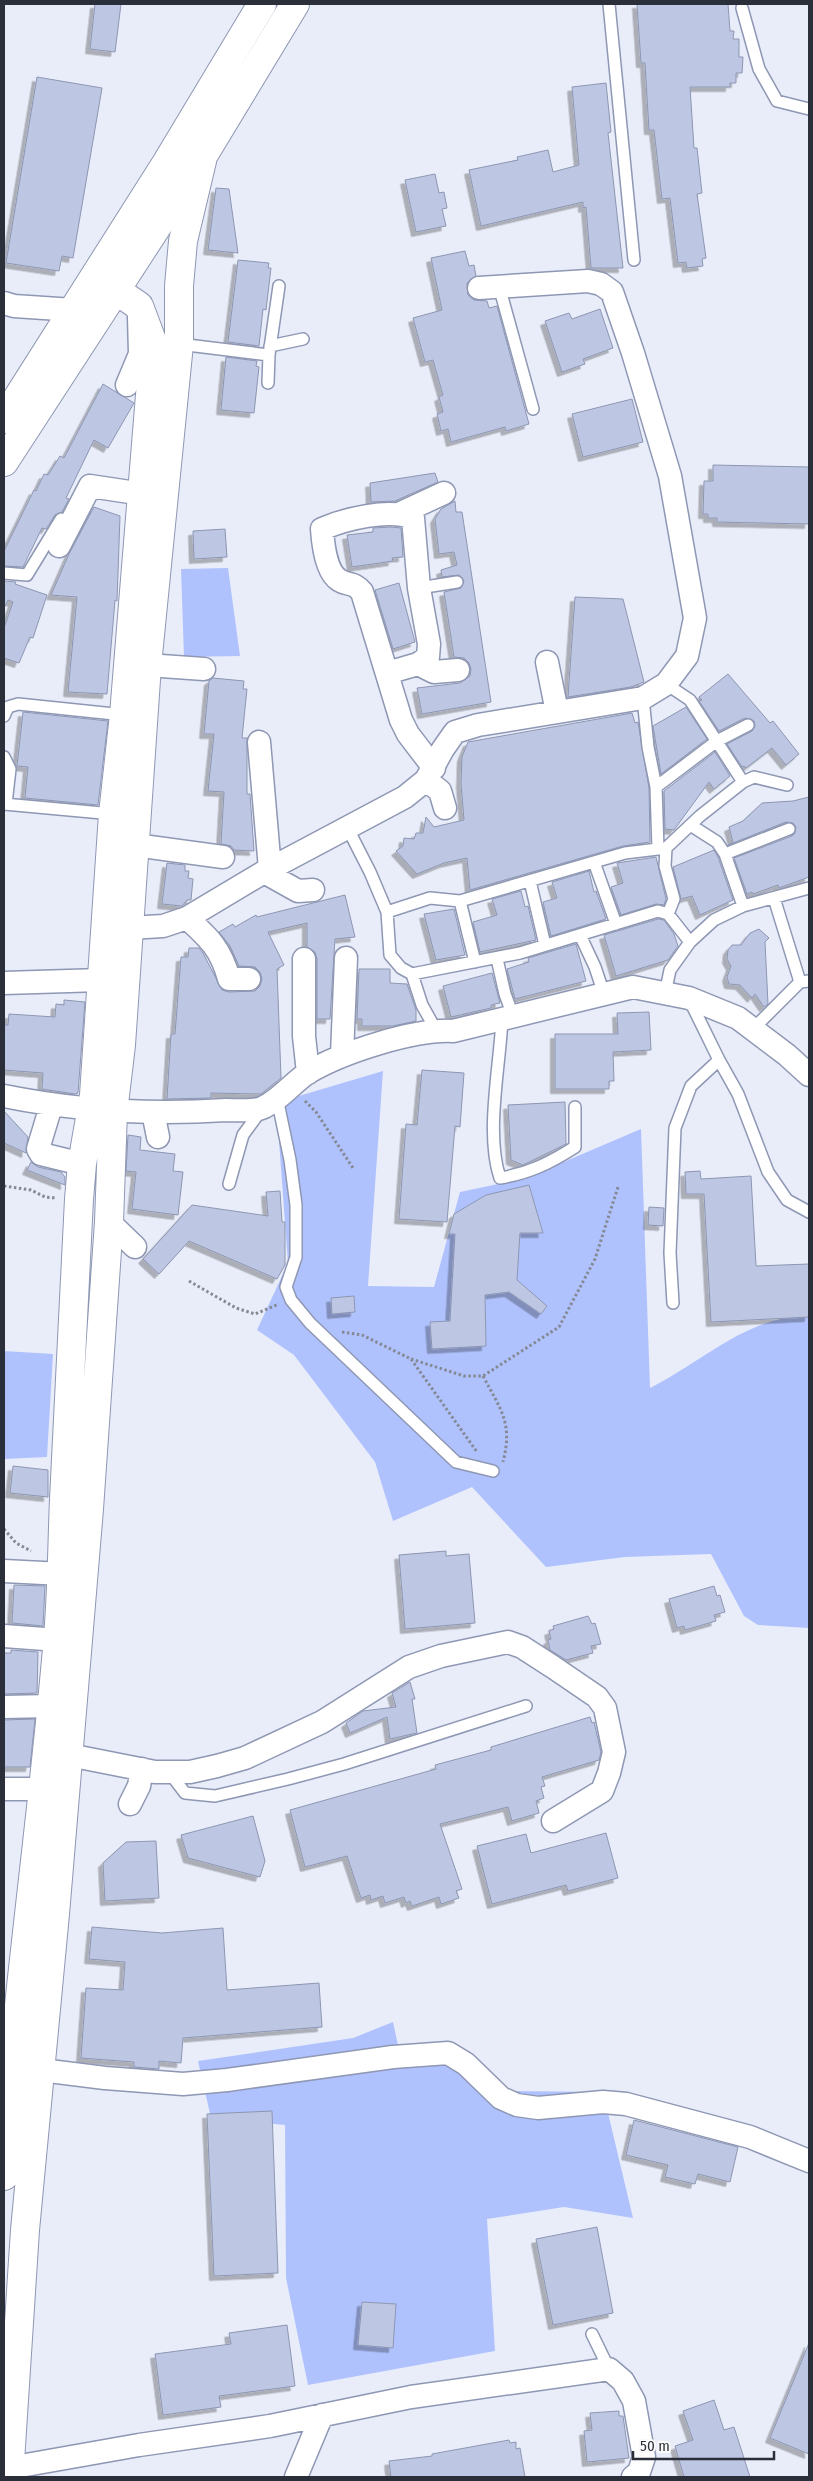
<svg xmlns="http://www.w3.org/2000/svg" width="813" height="2481" viewBox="0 0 813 2481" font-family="'Fira Sans Condensed',sans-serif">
  <defs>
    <filter id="shadow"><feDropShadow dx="-4.5" dy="4.5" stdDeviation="0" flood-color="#0004"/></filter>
  </defs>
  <rect width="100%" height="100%" fill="#e9edf9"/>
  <path fill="#b0c2fe" d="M 228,568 L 240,656 L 184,657 L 181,569 Z
    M 383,1071 L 368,1286 L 434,1287 L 460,1192 L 526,1178 L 641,1129 L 650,1388 C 699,1364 753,1312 809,1317 L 809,1628 L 758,1625 L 744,1616 L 711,1554 L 625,1557 L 546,1567 L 472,1487 L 393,1521 L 375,1462 L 294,1355 L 257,1330 L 288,1263 L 277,1114 L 282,1101 Z
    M 4,1351 L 53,1354 L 47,1457 L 4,1459 Z
    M 393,2022 L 399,2050 L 445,2042 L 455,2044 L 510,2091 L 603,2092 L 633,2218 L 564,2207 L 487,2219 L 495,2351 L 308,2385 L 286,2278 L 285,2125 L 211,2118 L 198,2061 L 353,2038 Z"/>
  <path fill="#bdc6e3" stroke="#8d96b2" filter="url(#shadow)" d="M 95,4 L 121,4 L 115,52 L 90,49 Z
    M 637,4 L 728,4 L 730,31 L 734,31 L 733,39 L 739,39 L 739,57 L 743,57 L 742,73 L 736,73 L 736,83 L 730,83 L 730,87 L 690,87 L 694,148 L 697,148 L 702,193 L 697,194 L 706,258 L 702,259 L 703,266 L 687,268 L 686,262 L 678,263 L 670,198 L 662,199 L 654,130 L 649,130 L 645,63 L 641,63 Z
    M 37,77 L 102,88 L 73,258 L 62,256 L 59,271 L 6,263 Z
    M 606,83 L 611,132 L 608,133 L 623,268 L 591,268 L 586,207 L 583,208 L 583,202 L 481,226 L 469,170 L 518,160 L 517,157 L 548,150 L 553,172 L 579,165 L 572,87 Z
    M 435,174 L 439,193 L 444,192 L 447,208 L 442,209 L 446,226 L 416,232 L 405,180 Z
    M 216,188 L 229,189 L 238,253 L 208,250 Z
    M 465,251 L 469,266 L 474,265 L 476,276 L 467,283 L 468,295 L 474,300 L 487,301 L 489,308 L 497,306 L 529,424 L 506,431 L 505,427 L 451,442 L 448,429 L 441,431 L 437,414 L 443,412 L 439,397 L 443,395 L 433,360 L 425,362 L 413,318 L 442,310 L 431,258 Z
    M 238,260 L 269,263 L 268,268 L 271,268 L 266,310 L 263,309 L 259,346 L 228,342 Z
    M 600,309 L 613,348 L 583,359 L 585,364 L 562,372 L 545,321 L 569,313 L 572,319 Z
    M 226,357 L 257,361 L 256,366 L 259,367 L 254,413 L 221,410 Z
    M 103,384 L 134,403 L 108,448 L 94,440 L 66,498 L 69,499 L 62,512 L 55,515 L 46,529 L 42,528 L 23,567 L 4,566 L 4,551 L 34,490 L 36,491 L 44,474 L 48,475 L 60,456 L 64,458 Z
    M 632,399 L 643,442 L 583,457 L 572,414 Z
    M 713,465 L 809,467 L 809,524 L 717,522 L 717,518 L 708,518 L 708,514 L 703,514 L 704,481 L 713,481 Z
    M 435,473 L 438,482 L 395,501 L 371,502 L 370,483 Z
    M 455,501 L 456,512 L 462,512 L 491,702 L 422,714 L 417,688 L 460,683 L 470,676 L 471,669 L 469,663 L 464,658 L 454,657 L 444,592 L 461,588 L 464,581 L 459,575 L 442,577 L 441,570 L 457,565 L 454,552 L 439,554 L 435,519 L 441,509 Z
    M 94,507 L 120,516 L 117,601 L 115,600 L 107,694 L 68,692 L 77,597 L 51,595 L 69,554 Z
    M 391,527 L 401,528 L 403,557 L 392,558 L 393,561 L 352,567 L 347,535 L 373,532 L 373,528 Z
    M 225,529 L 227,557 L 194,559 L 193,531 Z
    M 4,581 L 16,582 L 15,584 L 47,595 L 33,638 L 30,637 L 19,663 L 4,658 L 4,628 L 13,602 L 8,600 L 4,608 Z
    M 399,583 L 415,642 L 393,649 L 375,590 Z
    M 575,597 L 623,599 L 644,682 L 631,687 L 568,697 Z
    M 728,674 L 770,723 L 773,721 L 799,754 L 786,765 L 772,748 L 746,768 L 744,766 L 742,767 L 727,744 L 752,731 L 755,726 L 754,721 L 745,718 L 719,731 L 699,701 L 702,700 L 699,697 Z
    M 213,678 L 244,681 L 243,689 L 247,689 L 242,738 L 247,738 L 247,794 L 250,794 L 254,851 L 234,850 L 231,846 L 221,844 L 224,792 L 208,791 L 214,734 L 204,734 L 209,681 Z
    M 686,707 L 707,739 L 661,774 L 653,726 Z
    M 23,712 L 108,721 L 98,805 L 25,798 L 28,767 L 17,766 Z
    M 632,713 L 635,723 L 638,722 L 649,788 L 650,842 L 623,846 L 470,890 L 467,858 L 444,863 L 417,874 L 396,851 L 403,846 L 404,838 L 414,839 L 416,833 L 423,833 L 426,817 L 434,827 L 464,820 L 461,783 L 462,757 L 468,742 Z
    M 715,752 L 730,776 L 714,789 L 709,782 L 674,830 L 665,829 L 664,791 Z
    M 809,797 L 809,877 L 779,888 L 778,885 L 753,894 L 752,892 L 747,894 L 734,858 L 792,836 L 795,833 L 796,827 L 793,823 L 786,822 L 728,845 L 733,842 L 729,827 L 743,821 L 762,803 L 793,801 Z
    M 714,850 L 718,857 L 733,900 L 700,915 L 692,896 L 681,899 L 673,867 Z
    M 656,857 L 666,899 L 664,905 L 656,904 L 621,915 L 611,887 L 623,883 L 617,863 Z
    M 167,863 L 185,865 L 185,871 L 189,871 L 188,878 L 193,879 L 191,900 L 187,900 L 182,906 L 162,904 Z
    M 589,871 L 594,892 L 596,891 L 606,919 L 551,936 L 543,902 L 557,898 L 552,882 Z
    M 521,891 L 525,907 L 528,906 L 536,940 L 480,952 L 473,922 L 497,915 L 492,899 Z
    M 345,895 L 355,937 L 335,939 L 330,1019 L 317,1019 L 317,959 L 315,952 L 307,947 L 307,923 L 268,932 L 284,965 L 277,969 L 281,1078 L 261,1094 L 211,1093 L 211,1098 L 167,1099 L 171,1034 L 175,1034 L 181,957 L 188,957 L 189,948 L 199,948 L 203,953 L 222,990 L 229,992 L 255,991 L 260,986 L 262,979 L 260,972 L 255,967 L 239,966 L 230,946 L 219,932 L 233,924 L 235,927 L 256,915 L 257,917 Z
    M 454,909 L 465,955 L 436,960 L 424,914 Z
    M 658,919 L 664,920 L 674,934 L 678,946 L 668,960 L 616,976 L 604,935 Z
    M 759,929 L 769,938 L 765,942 L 768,1004 L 764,1007 L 755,994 L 752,998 L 740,985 L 729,984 L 727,977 L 731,966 L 727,959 L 728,950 L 732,945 L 741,945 L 750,933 Z
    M 576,944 L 586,981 L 515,999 L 507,969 L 529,962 L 528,958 Z
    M 359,969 L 390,969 L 390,983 L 407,984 L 416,1010 L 416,1021 L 393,1026 L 362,1026 L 362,1019 L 357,1019 Z
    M 492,973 L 500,1003 L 491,1005 L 491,1008 L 451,1017 L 443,986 Z
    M 64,1000 L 85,1002 L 78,1093 L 75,1094 L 42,1089 L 43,1073 L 4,1070 L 4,1025 L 8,1025 L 9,1014 L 55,1017 L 56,1004 L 64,1005 Z
    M 649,1012 L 651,1050 L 613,1052 L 614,1081 L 609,1081 L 609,1089 L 555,1089 L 555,1034 L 618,1034 L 617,1013 Z
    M 422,1070 L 464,1073 L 460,1127 L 455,1126 L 447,1222 L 399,1219 L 406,1124 L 417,1125 Z
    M 565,1102 L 566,1144 L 523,1165 L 511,1160 L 508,1105 Z
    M 4,1111 L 28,1137 L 26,1153 L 4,1143 Z
    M 128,1135 L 141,1137 L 140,1150 L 175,1154 L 173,1171 L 183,1172 L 178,1215 L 132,1209 L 136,1172 L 126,1171 Z
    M 31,1162 L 38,1167 L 61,1172 L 65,1177 L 65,1185 L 27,1170 Z
    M 700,1171 L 701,1179 L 751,1176 L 756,1266 L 809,1264 L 809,1317 L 711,1322 L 704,1194 L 686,1194 L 685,1172 Z
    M 529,1185 L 543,1233 L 520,1233 L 517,1280 L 547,1306 L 541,1314 L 509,1292 L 485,1295 L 486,1346 L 432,1349 L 430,1322 L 450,1321 L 455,1234 L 449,1234 L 454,1214 L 486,1195 Z
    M 280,1191 L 282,1222 L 285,1222 L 285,1265 L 277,1279 L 189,1241 L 159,1274 L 143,1259 L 192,1205 L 268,1216 L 266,1192 Z
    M 649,1207 L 664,1208 L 663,1226 L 648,1225 Z
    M 354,1296 L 355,1312 L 332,1314 L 331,1298 Z
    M 13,1466 L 48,1470 L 48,1497 L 10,1493 Z
    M 446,1551 L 446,1556 L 469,1554 L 475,1623 L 405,1629 L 399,1555 Z
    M 14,1585 L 45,1586 L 43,1626 L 12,1623 Z
    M 714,1586 L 717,1596 L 720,1595 L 725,1612 L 714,1615 L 716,1621 L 685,1630 L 684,1626 L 677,1628 L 669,1599 Z
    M 588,1616 L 592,1624 L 595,1623 L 601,1644 L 591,1646 L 593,1653 L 566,1660 L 550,1650 L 548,1640 L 551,1639 L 549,1631 L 554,1629 L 553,1626 Z
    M 11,1650 L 38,1652 L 37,1693 L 4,1694 L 4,1653 L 11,1653 Z
    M 410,1682 L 415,1699 L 412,1699 L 417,1733 L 390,1739 L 387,1717 L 350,1733 L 346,1723 L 363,1711 L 396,1707 L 392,1693 Z
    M 590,1717 L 592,1723 L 594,1722 L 601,1752 L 599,1760 L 542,1777 L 545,1786 L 541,1787 L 544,1798 L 536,1801 L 539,1813 L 512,1821 L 508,1807 L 440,1824 L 462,1889 L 456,1891 L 459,1898 L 441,1904 L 439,1897 L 412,1906 L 410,1901 L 406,1903 L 404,1897 L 385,1903 L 383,1896 L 371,1900 L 370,1895 L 361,1898 L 347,1856 L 305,1867 L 290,1810 L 436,1769 L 435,1765 L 491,1750 L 491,1747 Z
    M 35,1719 L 30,1767 L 4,1767 L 4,1720 Z
    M 253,1816 L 265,1861 L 260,1877 L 188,1858 L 181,1835 Z
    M 606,1833 L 618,1878 L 568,1891 L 566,1885 L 492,1904 L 477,1846 L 526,1834 L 531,1853 Z
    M 156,1841 L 159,1898 L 105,1901 L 103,1863 L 126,1842 Z
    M 92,1927 L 162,1933 L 223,1928 L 227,1990 L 319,1983 L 322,2027 L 183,2038 L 181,2063 L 159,2061 L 159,2069 L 134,2067 L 134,2062 L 81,2058 L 86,1988 L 123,1990 L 125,1962 L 89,1959 Z
    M 272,2111 L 278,2273 L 214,2276 L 207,2114 Z
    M 634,2120 L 738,2147 L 730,2182 L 698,2174 L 695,2184 L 665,2177 L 668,2165 L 626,2155 Z
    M 597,2227 L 613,2313 L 553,2325 L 536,2239 Z
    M 362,2302 L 396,2304 L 393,2348 L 358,2345 Z
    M 287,2325 L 295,2386 L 219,2396 L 221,2407 L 163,2415 L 155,2354 L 231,2344 L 229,2333 Z
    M 809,2343 L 809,2454 L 770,2438 Z
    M 714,2400 L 724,2430 L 734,2427 L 750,2477 L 684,2477 L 675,2446 L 693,2440 L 683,2411 Z
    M 619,2411 L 619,2416 L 623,2416 L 629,2458 L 587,2462 L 584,2431 L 592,2430 L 590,2413 Z
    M 509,2440 L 510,2443 L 516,2442 L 516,2449 L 520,2448 L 525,2477 L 391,2477 L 389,2461 L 432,2456 L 432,2454 Z"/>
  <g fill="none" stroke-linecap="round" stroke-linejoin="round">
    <g stroke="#8e97b3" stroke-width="14">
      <path id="lane" d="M 609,4 L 634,260
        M 742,8 L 759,69 L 777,101 L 809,109
        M 499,286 L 533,409
        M 179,344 L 269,355 L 279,286
        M 270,346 L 303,339
        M 268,383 L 269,355
        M 4,573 L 27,575 L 61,519
        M 419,588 L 457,582
        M 666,684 L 690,700 L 743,782
        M 643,698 L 648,747 L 656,787 L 658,849
        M 4,716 L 8,707 L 18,704 L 124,715
        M 4,757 L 10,769 L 6,804
        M 656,787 L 717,741 L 748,725
        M 4,804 L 113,814
        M 692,826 L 717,842 L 725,854 L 743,906
        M 347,827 L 370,872 L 387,912 L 390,955 L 401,968 L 412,974 L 520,953 L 658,911 L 668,914 L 690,942
        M 666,848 L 665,866 L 674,899 L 668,914
        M 725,854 L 789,829
        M 594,862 L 616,924
        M 530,881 L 545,945
        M 774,898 L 800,982
        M 460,901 L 475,962
        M 387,912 L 430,898 L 460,901 L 625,853 L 666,848 L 700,816 L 743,782 L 754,777 L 787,785
        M 580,935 L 595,967 L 604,994
        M 497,959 L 505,994 L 513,1016
        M 412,974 L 422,1005 L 436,1030
        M 665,994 L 670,970 L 690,942 L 714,920 L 743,906 L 809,888
        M 689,999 L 719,1060 L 738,1094 L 768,1172 L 787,1200 L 809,1212
        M 502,1019 C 500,1066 485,1134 500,1178 C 530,1173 550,1163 575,1147 L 575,1107
        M 753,1029 L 800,982 L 809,981
        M 277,1098 L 290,1160 L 296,1205 L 296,1257 L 286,1287 L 291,1300 L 310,1323 L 456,1462 L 493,1471
        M 229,1184 L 243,1135 L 262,1109
        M 673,1303 L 670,1253 L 675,1128 L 691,1086 L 719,1060
        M 169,1772 L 185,1793 L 215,1796 L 288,1779 L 344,1764 L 526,1706
        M 592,2334 L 609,2369"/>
    </g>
    <g stroke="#8e97b3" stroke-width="25">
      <path id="street" d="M 4,303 L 14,306 L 74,310
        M 127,385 L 140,354 L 139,317
        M 401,513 L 444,493
        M 59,546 L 90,486 L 143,494
        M 547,662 L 557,712
        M 418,664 L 434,672 L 458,670
        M 147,665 L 204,669
        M 387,673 L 418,664 L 428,657 L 429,644 L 419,588 L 413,518 C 389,508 345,519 322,529 C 323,544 326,572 339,580 C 348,586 353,581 362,592 L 401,720 L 408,734 L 434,768
        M 259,742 L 270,869
        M 426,780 L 440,791 L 445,808
        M 135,845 L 223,857
        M 264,872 L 298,891 L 313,890
        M 187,918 C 209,938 221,949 229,979 L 249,979
        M 129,928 L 163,926 L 187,918 L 264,872 L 405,797 L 426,780 L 443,749 L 455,732 L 478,725 L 643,698 L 666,684 L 687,656 L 695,618 L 670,476 L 633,353 L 612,292 L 601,284 L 588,281 L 479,288
        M 304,959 L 304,1036 L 308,1073
        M 4,983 L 101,980
        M 342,1055 L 346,958
        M 4,1096 C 78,1111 151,1115 226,1110 C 237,1110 255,1112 264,1107 C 281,1099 293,1082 309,1072 C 343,1052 414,1029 453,1031 L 633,987 L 689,998 L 738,1018 L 787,1055 L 809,1075
        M 51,1106 L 38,1149 L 41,1154 L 82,1164
        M 153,1112 L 158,1137
        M 109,1222 L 135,1247
        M 4,1571 L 63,1574
        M 4,1636 L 58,1640
        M 4,1707 L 51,1706
        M 69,1755 L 155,1772 L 190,1772 L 217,1766 L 245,1758 L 322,1722 L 409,1667 L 441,1656 L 508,1642 L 522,1647 L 553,1667 L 597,1697 L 605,1708 L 614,1752 L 609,1773 L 602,1791 L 553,1821
        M 4,1789 L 44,1789
        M 130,1804 L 139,1786 L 142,1769
        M 41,2070 L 105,2078 L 183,2084 L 227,2080 L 393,2057 L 448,2053 L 466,2064 L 501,2098 L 517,2105 L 538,2108 L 603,2102 L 626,2104 L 750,2137 L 809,2161
        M 9,2468 L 139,2445 L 270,2426 L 411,2397 L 609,2369 L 623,2381 L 634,2401 L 644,2457 L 639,2472 L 633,2477
        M 296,2477 L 322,2415"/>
    </g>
    <g stroke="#8e97b3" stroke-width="30">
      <path id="secondary" d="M 4,2176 C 16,1996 43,1817 58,1637 C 62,1591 62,1546 64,1499 C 69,1399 74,1299 79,1199 L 82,1164 L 94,1095 L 113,814 L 124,715 L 154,346 L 139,306 L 117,291
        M 9,2477 L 25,2230 L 55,1914 L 89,1509 L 109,1222 L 113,1112 L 121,1045 L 147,665 L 179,344 L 179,286 L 183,241 L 202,161"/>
    </g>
    <g stroke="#8e97b3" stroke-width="30">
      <path id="highway" d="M 4,419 L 167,162 L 262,4
        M 4,462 L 203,156 L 295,4"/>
    </g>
    <path stroke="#858994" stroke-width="3" stroke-dasharray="2.5 2.5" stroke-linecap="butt" d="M 305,1101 L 316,1112 L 353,1168
      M 4,1186 L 31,1190 L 45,1197 L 56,1198
      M 189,1281 L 236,1308 L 255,1314 L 279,1304
      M 342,1332 L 362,1335 L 411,1359 L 477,1452
      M 411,1359 L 464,1376 L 483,1376 L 559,1327 L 595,1259 L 618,1187
      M 483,1376 C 501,1410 513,1423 503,1462
      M 4,1529 L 16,1543 L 31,1551"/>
    <use href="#lane" stroke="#fff" stroke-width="11"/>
    <use href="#street" stroke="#fff" stroke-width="22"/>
    <use href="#secondary" stroke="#fff" stroke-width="28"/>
    <use href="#highway" stroke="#fff" stroke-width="28"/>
  </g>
  <rect width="813" height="2481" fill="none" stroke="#2b2f3a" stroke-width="10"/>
  <path d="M633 2451v8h141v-8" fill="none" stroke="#2b2f3a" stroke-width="2.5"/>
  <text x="640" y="2451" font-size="15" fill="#2b2f3a" stroke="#fafafa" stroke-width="4" paint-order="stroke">50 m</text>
</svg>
